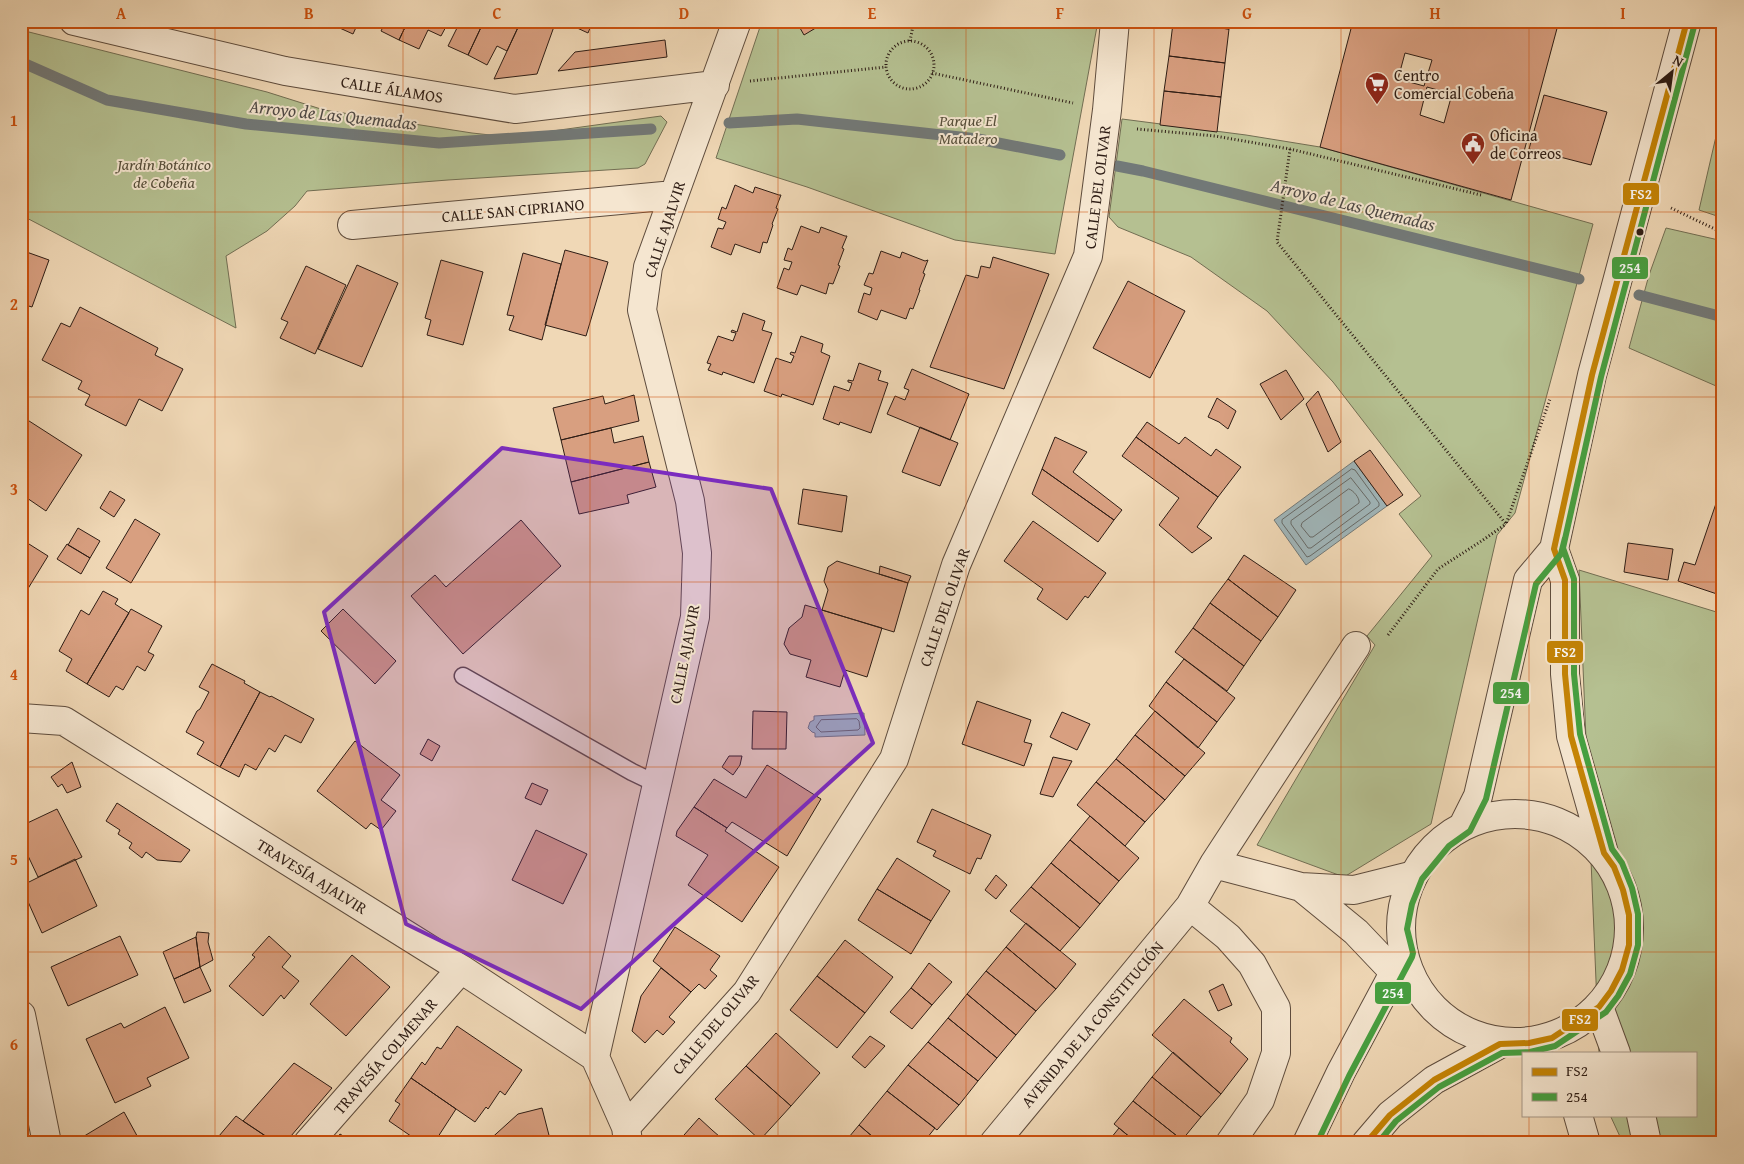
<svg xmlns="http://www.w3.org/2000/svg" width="1744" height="1164" viewBox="0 0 1744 1164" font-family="'Gentium Book Plus',serif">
  <rect width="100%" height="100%" fill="#f0d8b6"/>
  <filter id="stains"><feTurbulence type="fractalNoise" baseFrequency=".004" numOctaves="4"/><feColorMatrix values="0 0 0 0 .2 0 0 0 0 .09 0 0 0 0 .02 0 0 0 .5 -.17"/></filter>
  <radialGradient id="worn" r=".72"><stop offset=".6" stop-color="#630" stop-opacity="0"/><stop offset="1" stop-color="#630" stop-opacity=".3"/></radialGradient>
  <path fill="#b5c091" stroke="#726e53" d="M 762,21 L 1098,21 L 1055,254 L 955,240 L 807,187 L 716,158 Z
    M 21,30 L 267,92 L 324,110 L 472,133 L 509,137 L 661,116 L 667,122 L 645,164 L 638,168 L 448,180 L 307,191 L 295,206 L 267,231 L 226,256 L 236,328 L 21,215 Z
    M 1723,106 L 1723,218 L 1699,210 Z
    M 1122,119 L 1246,135 L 1320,147 L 1593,224 L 1515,513 L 1497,535 L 1431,824 L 1344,877 L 1257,845 L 1375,645 L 1367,636 L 1432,556 L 1399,514 L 1421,496 L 1333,382 L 1267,311 L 1191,257 L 1118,227 L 1109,217 Z
    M 1666,228 L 1723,241 L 1723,389 L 1629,348 L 1649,275 Z
    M 1579,570 L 1723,614 L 1723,1143 L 1623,1143 L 1610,1115 L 1695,1115 L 1695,1053 L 1599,1053 Z"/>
  <path fill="#a0b6ba" stroke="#727978" d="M 1354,461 L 1387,506 L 1306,565 L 1274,520 Z
    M 864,713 L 865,735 L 815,737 L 815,733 L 812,732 L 808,728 L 810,722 L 814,720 L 814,716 Z"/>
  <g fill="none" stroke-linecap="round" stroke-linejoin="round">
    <path stroke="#676a68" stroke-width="1" d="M 1352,469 L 1355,470 L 1379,503 L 1379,506 L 1310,556 L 1307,557 L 1282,523 L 1282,520 Z
      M 1351,478 L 1370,502 L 1370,504 L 1311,548 L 1308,548 L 1291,524 L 1291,521 Z
      M 1349,489 C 1353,490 1360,498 1359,503 L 1313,537 L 1310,537 L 1301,526 L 1302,523 Z
      M 857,719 L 859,721 L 860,728 L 858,730 L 821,732 L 816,727 L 821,720 Z"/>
    <path stroke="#727978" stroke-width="11" d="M 21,62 L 107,100 L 246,124 L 439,143 L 651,129
      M 729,123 L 797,119 L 978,139 L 1060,155
      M 1117,166 L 1143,171 L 1579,279
      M 1639,295 L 1723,317"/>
  </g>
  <path fill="#d89f80" stroke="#2e1d15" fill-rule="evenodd" d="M 335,21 L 359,21 L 353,34 L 333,25 Z
    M 386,21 L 408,21 L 399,40 L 381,31 Z
    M 408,21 L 449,21 L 441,36 L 428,30 L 419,49 L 399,40 Z
    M 449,21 L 484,21 L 468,55 L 448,46 L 457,28 L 448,24 Z
    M 484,21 L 521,21 L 507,51 L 497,46 L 487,65 L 468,55 Z
    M 521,21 L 556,21 L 537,74 L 494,79 Z
    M 562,21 L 593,21 L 588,33 Z
    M 796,21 L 816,21 L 819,26 L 804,35 Z
    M 1173,21 L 1230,21 L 1229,29 L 1173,23 Z
    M 1353,21 L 1559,21 L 1511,200 L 1320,147 ZM 1405,53 L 1432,60 L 1424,86 L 1398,79 ZM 1427,87 L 1452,94 L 1444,123 L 1420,115 Z
    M 1173,23 L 1229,29 L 1225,63 L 1169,56 Z
    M 665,40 L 667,57 L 558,71 L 575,52 Z
    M 1169,56 L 1225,63 L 1221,97 L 1164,91 Z
    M 1164,91 L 1221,97 L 1217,132 L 1160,125 Z
    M 1544,95 L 1607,112 L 1591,165 L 1529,149 Z
    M 735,185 L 753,193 L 755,187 L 779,195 L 781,195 L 776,208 L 778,209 L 772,224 L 773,225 L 767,243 L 763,242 L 760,253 L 735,244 L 731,255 L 711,247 L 718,228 L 723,229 L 726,222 L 718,219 L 722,207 L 726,209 Z
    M 801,226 L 819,233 L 821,227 L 845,236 L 847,236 L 842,248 L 844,249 L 838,265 L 840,266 L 833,284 L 829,283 L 826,294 L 801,285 L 797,295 L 777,288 L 784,268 L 789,270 L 792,262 L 784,260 L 788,248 L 792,250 Z
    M 21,250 L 49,260 L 32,307 L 22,304 L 27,288 L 21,286 Z
    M 565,250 L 608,262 L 586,336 L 545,325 Z
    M 881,251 L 900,258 L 902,252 L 925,261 L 928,260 L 923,273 L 925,274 L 919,290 L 920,290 L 913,309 L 910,308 L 906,319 L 881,310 L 877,320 L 858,312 L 864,293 L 870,295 L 872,288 L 864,285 L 869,273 L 873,274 Z
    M 523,253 L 561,264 L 542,340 L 509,330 L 514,316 L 507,315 Z
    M 993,257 L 1049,274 L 1004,389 L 930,367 L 966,275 L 978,278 L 981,266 L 990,268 Z
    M 441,260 L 483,272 L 463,345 L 427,335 L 431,320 L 425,318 Z
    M 357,265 L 398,283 L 362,367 L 318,349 Z
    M 306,266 L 346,285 L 315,354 L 280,338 L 288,322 L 281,319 Z
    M 1128,281 L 1185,311 L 1150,378 L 1093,348 Z
    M 80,307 L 158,348 L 155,355 L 183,369 L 162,411 L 139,399 L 126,426 L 85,405 L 90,395 L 78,389 L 82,381 L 42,360 L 61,323 L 70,327 Z
    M 743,313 L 765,321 L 762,330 L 772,333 L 754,383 L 723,372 L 722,375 L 708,370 L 711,364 L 707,363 L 718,336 L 733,341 L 736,333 L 731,332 L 732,330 L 737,332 Z
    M 801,336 L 823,344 L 821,352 L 830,356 L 813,405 L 782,394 L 781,397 L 764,391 L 776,358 L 791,363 L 794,356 L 790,354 L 791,352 L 795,353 Z
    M 859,363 L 881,371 L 878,380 L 888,383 L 871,433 L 840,422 L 839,425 L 823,419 L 834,386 L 849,391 L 852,383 L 848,382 L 848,380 L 853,381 Z
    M 912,369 L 969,394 L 950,440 L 887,414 L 895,396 L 905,400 L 909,390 L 904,388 Z
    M 1286,370 L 1304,399 L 1281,420 L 1260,384 Z
    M 1318,391 L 1341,442 L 1328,452 L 1306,404 Z
    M 634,395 L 639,421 L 561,440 L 553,408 L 603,396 L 605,404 Z
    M 1217,398 L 1236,411 L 1228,429 L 1219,422 L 1208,417 Z
    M 26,419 L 82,455 L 46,511 L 24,496 L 21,501 L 21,427 Z
    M 1147,422 L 1179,444 L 1185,437 L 1211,456 L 1216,449 L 1241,467 L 1218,497 L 1136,437 Z
    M 920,427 L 958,443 L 940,486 L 902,472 Z
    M 611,428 L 614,443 L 643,436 L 649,462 L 571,482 L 561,440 Z
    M 1055,437 L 1087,452 L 1073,472 L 1122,510 L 1114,520 L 1042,469 Z
    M 1136,437 L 1218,497 L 1197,527 L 1212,538 L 1192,553 L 1159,525 L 1179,498 L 1122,456 Z
    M 1370,450 L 1403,495 L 1387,506 L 1354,461 Z
    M 649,462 L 656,487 L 627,495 L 629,503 L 579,514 L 571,482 Z
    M 1042,469 L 1114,520 L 1098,542 L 1032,494 Z
    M 1723,483 L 1723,596 L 1678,581 L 1684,562 L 1695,565 Z
    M 803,489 L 847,496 L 842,532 L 798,524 Z
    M 110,491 L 125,500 L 114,517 L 100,508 Z
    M 135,519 L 160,534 L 131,583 L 106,568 Z
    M 521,520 L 561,566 L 463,654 L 411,596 L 435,575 L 446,587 Z
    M 1033,521 L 1106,573 L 1088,598 L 1085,596 L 1067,620 L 1037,599 L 1043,589 L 1004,561 Z
    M 78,528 L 100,541 L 90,558 L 68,545 Z
    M 21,539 L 48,556 L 21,600 Z
    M 1628,543 L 1673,549 L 1668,580 L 1624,572 Z
    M 67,544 L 90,558 L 81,574 L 57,559 Z
    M 1244,555 L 1296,590 L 1278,617 L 1228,579 Z
    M 837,561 L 908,583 L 894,632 L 822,610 L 828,590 L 824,581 L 828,567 Z
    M 880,566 L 911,576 L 908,583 L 879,574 Z
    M 1228,579 L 1278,617 L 1261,641 L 1210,603 Z
    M 103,591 L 118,599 L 115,604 L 129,613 L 87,684 L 66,671 L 72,659 L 59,651 L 81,610 L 89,615 Z
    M 1210,603 L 1261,641 L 1244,666 L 1193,628 Z
    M 805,605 L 882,628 L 867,677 L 845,670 L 840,687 L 806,677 L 811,660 L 790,654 L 784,644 L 789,628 L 802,617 Z
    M 131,609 L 162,626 L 148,652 L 154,655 L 145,671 L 137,666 L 123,690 L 116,686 L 109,697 L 87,684 Z
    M 343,609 L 396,661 L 375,684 L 321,631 Z
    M 1193,628 L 1244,666 L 1227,691 L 1175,652 Z
    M 1184,659 L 1235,698 L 1217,722 L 1166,682 Z
    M 212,664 L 245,681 L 244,683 L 260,692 L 220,767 L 197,754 L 204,742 L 186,732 L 197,711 L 200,709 L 209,692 L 199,687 Z
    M 1166,682 L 1217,722 L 1198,748 L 1149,706 Z
    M 260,692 L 270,697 L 271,696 L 314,719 L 301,743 L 285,735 L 275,752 L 269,748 L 256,770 L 245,764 L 239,777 L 220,767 Z
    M 977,701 L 1031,720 L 1024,742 L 1032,744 L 1024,766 L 962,744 Z
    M 753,711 L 787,712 L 786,749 L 752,749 Z
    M 1155,711 L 1205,753 L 1185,776 L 1135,735 Z
    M 1062,712 L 1090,724 L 1077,750 L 1050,737 Z
    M 1135,735 L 1185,776 L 1165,800 L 1116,759 Z
    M 428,739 L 440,746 L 432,761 L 420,754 Z
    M 355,741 L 400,775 L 381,800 L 396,811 L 381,830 L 371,823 L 366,829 L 317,791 Z
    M 729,756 L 742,756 L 740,765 L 733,775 L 722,767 Z
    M 1053,757 L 1072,761 L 1053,797 L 1040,794 Z
    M 1116,759 L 1165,800 L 1145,822 L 1096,782 Z
    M 72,762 L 81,787 L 67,793 L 62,784 L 58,787 L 51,777 Z
    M 767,765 L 821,799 L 787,856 L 732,822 L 727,828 L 694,807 L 714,779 L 746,798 Z
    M 1096,782 L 1145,822 L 1125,846 L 1077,805 Z
    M 532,783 L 548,790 L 541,805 L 525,798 Z
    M 117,803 L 190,850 L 181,862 L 157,860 L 146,852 L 142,858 L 129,848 L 132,843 L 118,834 L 120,830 L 106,821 Z
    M 694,807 L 727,828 L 725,831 L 779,867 L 742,922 L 688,885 L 708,855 L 676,836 L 677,831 Z
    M 57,809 L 82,857 L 38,877 L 21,841 L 21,826 Z
    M 932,809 L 991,835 L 981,859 L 977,858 L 970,874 L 933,856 L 936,851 L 917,842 Z
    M 1090,816 L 1139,858 L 1119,881 L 1070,840 Z
    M 536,830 L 587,854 L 563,904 L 512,880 Z
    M 1070,840 L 1119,881 L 1100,904 L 1051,863 Z
    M 897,858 L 950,891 L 931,921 L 877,889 Z
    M 75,859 L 97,906 L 42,933 L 21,886 Z
    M 1051,863 L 1100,904 L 1080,928 L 1031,887 Z
    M 996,875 L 1007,885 L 996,899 L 985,890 Z
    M 1031,887 L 1080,928 L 1060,951 L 1010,911 Z
    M 877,889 L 931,921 L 911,954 L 858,920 Z
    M 1026,923 L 1076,964 L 1056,989 L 1006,947 Z
    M 675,927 L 720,956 L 710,970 L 717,976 L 705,989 L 699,984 L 691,992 L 653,961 Z
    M 197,932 L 209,933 L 208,942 L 213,960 L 200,967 L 196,937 Z
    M 120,936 L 138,975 L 68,1006 L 51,967 Z
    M 269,936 L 291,956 L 282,967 L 299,981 L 284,999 L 281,995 L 263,1016 L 229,986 L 255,957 L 252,955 Z
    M 196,937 L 200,967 L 174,979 L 163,952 Z
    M 845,940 L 893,977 L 865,1013 L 817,976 Z
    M 1006,947 L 1056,989 L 1036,1011 L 986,971 Z
    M 352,955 L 390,987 L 346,1036 L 310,1004 Z
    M 929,963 L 952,982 L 932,1005 L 911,988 Z
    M 200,967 L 211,991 L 184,1003 L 174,979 Z
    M 661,968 L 691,992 L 669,1017 L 675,1022 L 663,1035 L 657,1030 L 645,1043 L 632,1031 L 641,996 Z
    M 986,971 L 1036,1011 L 1016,1035 L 967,994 Z
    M 817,976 L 865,1013 L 837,1048 L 790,1010 Z
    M 1223,984 L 1232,1005 L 1218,1011 L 1209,991 Z
    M 911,988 L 932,1005 L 912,1029 L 890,1012 Z
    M 967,994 L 1016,1035 L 997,1058 L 948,1018 Z
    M 1184,999 L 1232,1038 L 1230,1042 L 1248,1059 L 1221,1094 L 1152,1035 Z
    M 165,1007 L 189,1058 L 147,1078 L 151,1086 L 115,1103 L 86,1039 L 121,1023 L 124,1028 Z
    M 948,1018 L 997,1058 L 978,1081 L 928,1042 Z
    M 457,1026 L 522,1070 L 505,1095 L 500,1091 L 488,1109 L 486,1107 L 475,1122 L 411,1078 L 422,1062 L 425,1065 L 437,1047 L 441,1049 Z
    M 776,1033 L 820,1073 L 791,1106 L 746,1066 Z
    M 870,1036 L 885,1046 L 865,1068 L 852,1057 Z
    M 928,1042 L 978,1081 L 959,1105 L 908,1065 Z
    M 1173,1052 L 1221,1094 L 1201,1117 L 1152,1077 Z
    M 294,1063 L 332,1088 L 285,1143 L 276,1143 L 243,1121 Z
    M 908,1065 L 959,1105 L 937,1130 L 887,1091 Z
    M 746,1066 L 791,1106 L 760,1140 L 715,1099 Z
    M 1152,1077 L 1201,1117 L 1182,1140 L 1133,1101 Z
    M 411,1078 L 456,1109 L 434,1143 L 421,1143 L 389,1121 L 400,1104 L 395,1101 Z
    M 887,1091 L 935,1128 L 923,1143 L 880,1143 L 859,1125 Z
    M 1133,1101 L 1182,1140 L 1180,1143 L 1137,1143 L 1114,1124 Z
    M 542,1108 L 551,1143 L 486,1143 L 518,1114 Z
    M 124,1112 L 141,1143 L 77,1143 L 76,1141 Z
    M 236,1116 L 243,1121 L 276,1143 L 213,1143 Z
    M 699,1118 L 712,1130 L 727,1143 L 677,1143 Z
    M 859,1125 L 880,1143 L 844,1143 Z
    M 1119,1128 L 1137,1143 L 1107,1143 Z
    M 340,1134 L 348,1139 L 350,1136 L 360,1143 L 334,1143 Z"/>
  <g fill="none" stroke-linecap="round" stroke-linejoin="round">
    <g stroke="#5e4c3d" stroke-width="19">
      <path id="service" d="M 463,676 L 632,772 L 657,784"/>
    </g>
    <g stroke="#5e4c3d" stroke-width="30">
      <path id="minor" d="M 74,21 L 285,71 L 515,109 L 715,85
        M 352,225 L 674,195
        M 21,718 L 64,721 L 461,969 L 595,1057
        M 1214,864 L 1301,887 L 1354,890 L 1414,875
        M 1301,887 L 1356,932 L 1394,972 L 1418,990
        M 1190,906 L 1228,937 L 1252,964 L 1276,1008 L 1276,1053 L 1260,1100 L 1230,1143
        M 21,1015 L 47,1143
        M 626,1127 L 747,992 L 894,759 L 956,565 L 1088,256 L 1107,110 L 1115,21
        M 628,1142 L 626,1127 L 595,1057 L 695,617 L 697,553 L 690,501 L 642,310 L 648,267 L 737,21
        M 308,1143 L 461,969
        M 994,1143 L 1190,906 L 1214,864 L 1356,646"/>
    </g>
    <g stroke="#5e4c3d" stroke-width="30">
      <path id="tertiary" d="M 1554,549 L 1565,580 L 1565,674 L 1571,736 L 1604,853
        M1401 928a114 114 0 1 1 228 0a114 114 0 1 1-228 0Z
        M 1463,826 L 1478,796 L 1528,580 L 1554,549 L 1592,375 L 1687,21
        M 1599,1007 L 1616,1053
        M 1578,1115 L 1586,1143
        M 1641,1115 L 1647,1143
        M 1307,1143 L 1341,1072 L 1404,954
        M 1366,1143 L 1390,1115 L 1434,1080 L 1500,1044"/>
    </g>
    <path stroke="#2e1d15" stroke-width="3" stroke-dasharray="1 2.5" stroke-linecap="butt" d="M 910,41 L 914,21
      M886 65a24 24 0 1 1 48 0a24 24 0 1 1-48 0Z
      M 932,73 L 1073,103
      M 750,81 L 886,67
      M 1137,129 L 1215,136 L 1290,149 L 1481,195
      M 1290,149 L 1277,242 L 1506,524 L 1550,399
      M 1671,208 L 1723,233
      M 1388,635 L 1438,569 L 1483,540 L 1506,524"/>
    <use href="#service" stroke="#f5e6d0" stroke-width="16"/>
    <use href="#minor" stroke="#f5e6d0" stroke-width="28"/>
    <use href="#tertiary" stroke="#f5e6d0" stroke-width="28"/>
    <g stroke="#f5e6d0" stroke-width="10">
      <path id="bus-1" d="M 1366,1143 L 1390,1115 L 1434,1080 L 1500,1044 L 1529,1043 L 1552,1038 L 1599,1007 L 1611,991 L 1622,970 L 1629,945 L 1629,915 L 1623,890 L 1614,867 L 1604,853 L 1571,736 L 1565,674 L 1565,580 L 1554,549 L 1592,375 L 1687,21"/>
    </g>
    <g stroke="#f5e6d0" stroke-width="10">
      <path id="bus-2" d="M 1317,1143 L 1349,1076 L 1412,957 L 1413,953 L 1407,929 L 1412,904 L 1422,879 L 1449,846 L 1470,831 L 1486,799 L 1536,584 L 1561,554 L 1565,538
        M 1378,1143 L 1396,1121 L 1439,1087 L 1502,1053 L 1530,1052 L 1555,1046 L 1606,1012 L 1618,996 L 1630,974 L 1638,945 L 1638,914 L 1632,888 L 1622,863 L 1612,849 L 1580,734 L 1574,674 L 1574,579 L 1563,548 L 1601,377 L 1695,23"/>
    </g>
    <use href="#bus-1" stroke="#c58405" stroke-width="6"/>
    <use href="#bus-2" stroke="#46a040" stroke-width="6"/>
  </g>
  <path fill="#7b2cbf" fill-opacity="0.2" stroke="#7b2cbf" stroke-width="4" stroke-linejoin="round" d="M 502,448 L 771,489 L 873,743 L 581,1009 L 406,924 L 324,612 Z"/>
  <path fill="none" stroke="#cc500d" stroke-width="1" stroke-opacity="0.55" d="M 215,21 L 215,1143M 403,21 L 403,1143M 590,21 L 590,1143M 778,21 L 778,1143M 966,21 L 966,1143M 1154,21 L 1154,1143M 1341,21 L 1341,1143M 1529,21 L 1529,1053M 21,212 L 1723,212M 21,397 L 1723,397M 21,582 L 1723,582M 21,767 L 1723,767M 21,952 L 1723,952M 1529,1115 L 1529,1143"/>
  <defs>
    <g id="supermarket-pin" transform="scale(1.25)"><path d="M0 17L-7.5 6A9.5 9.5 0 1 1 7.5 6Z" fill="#8f2418" stroke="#f5e6d0"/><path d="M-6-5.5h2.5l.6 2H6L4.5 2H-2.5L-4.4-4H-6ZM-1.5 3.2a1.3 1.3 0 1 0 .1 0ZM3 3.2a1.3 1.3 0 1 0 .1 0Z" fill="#fff"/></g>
    <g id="civic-pin" transform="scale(1.25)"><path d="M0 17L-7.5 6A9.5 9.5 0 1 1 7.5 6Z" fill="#8f2418" stroke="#f5e6d0"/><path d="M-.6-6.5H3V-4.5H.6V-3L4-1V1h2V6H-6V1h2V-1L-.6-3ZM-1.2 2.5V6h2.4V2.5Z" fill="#fff"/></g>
  </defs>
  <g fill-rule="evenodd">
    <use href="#supermarket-pin" x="1377" y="84"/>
    <use href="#civic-pin" x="1473" y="144"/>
  </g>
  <circle fill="#2e1d15" stroke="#f5e6d0" stroke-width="2" cx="1640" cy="232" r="4.5"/>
  <g text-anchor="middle" stroke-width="4" stroke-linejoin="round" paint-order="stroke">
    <g font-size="16" fill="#2e1d15" stroke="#f5e6d0" text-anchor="start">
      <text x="1394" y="81">Centro<tspan x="1394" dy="18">Comercial Cobeña</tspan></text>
      <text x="1490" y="141">Oficina<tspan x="1490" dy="18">de Correos</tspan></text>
    </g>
    <g font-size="16" fill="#2e1d15" stroke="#f5e6d0">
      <text transform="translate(392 89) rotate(9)" y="6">CALLE ÁLAMOS</text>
      <text transform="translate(1097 187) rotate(-83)" y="6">CALLE DEL OLIVAR</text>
      <text transform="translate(513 210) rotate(-5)" y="6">CALLE SAN CIPRIANO</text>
      <text transform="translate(664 229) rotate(-72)" y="6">CALLE AJALVIR</text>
      <text transform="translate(944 607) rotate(-71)" y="6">CALLE DEL OLIVAR</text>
      <text transform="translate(684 654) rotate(-79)" y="6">CALLE AJALVIR</text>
      <text transform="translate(312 876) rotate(32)" y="6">TRAVESÍA AJALVIR</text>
      <text transform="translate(715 1024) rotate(-50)" y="6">CALLE DEL OLIVAR</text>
      <text transform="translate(1092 1024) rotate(-50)" y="6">AVENIDA DE LA CONSTITUCIÓN</text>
      <text transform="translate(385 1056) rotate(-49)" y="6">TRAVESÍA COLMENAR</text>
    </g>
    <g font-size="16" font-style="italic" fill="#564e3a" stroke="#f5e6d0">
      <text x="968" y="126">Parque El<tspan x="968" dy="18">Matadero</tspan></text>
      <text x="164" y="170">Jardín Botánico<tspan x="164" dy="18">de Cobeña</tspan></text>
    </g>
    <g font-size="18" font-style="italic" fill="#504b47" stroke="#f5e6d0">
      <text transform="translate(333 115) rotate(6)" y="6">Arroyo de Las Quemadas</text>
      <text transform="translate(1353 205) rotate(14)" y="6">Arroyo de Las Quemadas</text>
    </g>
  </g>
  <g stroke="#f5e6d0" stroke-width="2">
    <rect x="1622" y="182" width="38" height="24" rx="5" fill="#c58405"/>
    <rect x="1611" y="256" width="38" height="24" rx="5" fill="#46a040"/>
    <rect x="1546" y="640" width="38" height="24" rx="5" fill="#c58405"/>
    <rect x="1492" y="681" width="38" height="24" rx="5" fill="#46a040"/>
    <rect x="1374" y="981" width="38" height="24" rx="5" fill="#46a040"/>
    <rect x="1561" y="1008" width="38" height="24" rx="5" fill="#c58405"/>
  </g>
  <g font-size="14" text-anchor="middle" font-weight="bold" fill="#fff">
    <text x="1641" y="199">FS2</text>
    <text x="1630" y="273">254</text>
    <text x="1565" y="657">FS2</text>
    <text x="1511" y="698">254</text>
    <text x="1393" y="998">254</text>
    <text x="1580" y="1024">FS2</text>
  </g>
  <rect width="1744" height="1164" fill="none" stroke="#f0d8b6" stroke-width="55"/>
  <rect x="1522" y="1052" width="175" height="65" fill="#f5e6d0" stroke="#a59685"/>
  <rect x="1532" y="1068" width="25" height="8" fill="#c58405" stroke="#a59685"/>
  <text x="1566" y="1076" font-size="15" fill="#2e1d15">FS2</text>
  <rect x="1532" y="1093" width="25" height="8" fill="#46a040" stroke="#a59685"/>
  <text x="1566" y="1102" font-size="15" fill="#2e1d15">254</text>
  <g transform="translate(1672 72) rotate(29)" stroke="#f5e6d0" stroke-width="4" paint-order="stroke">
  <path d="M0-4L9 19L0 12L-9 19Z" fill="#2e1d15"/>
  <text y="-8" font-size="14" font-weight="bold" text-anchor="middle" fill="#2e1d15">N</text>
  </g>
  <rect x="28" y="28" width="1688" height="1108" fill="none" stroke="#cc500d" stroke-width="2"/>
  <g font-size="16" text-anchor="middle" font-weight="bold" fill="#cc500d">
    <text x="121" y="19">A</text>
    <text x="309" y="19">B</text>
    <text x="497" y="19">C</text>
    <text x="684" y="19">D</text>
    <text x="872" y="19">E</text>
    <text x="1060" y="19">F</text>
    <text x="1247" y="19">G</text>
    <text x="1435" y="19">H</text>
    <text x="1623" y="19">I</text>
    <text x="14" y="126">1</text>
    <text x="14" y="310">2</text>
    <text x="14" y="495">3</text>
    <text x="14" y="680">4</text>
    <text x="14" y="865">5</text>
    <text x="14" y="1050">6</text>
  </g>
  <rect width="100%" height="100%" filter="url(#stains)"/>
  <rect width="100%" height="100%" fill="url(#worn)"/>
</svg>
